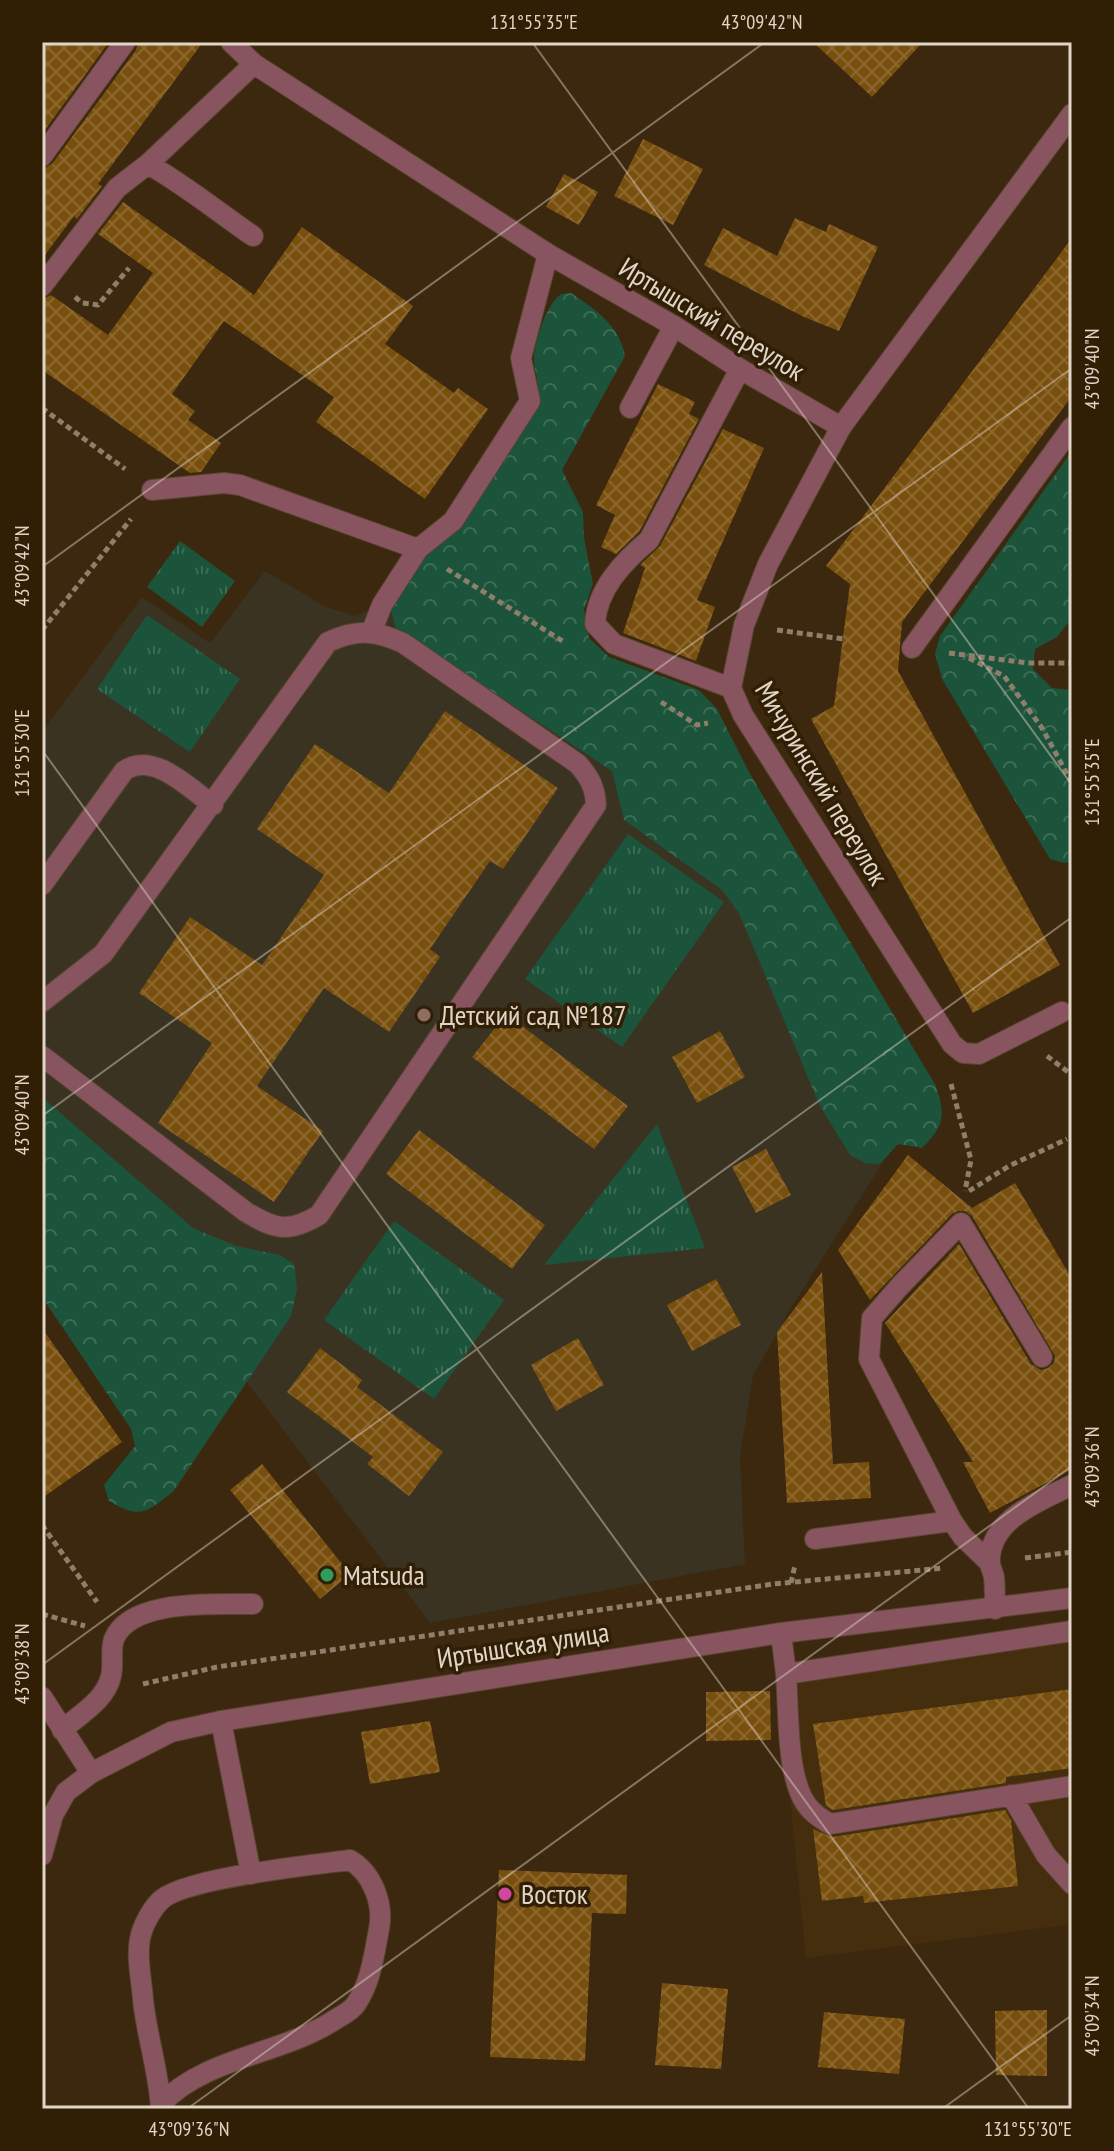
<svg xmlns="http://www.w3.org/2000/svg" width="1114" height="2151" viewBox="0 0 1114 2151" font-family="'PT Sans Narrow',sans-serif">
  <defs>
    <pattern id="forest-crowns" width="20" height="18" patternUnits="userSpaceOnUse" patternTransform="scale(2)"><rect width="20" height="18" fill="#1b533b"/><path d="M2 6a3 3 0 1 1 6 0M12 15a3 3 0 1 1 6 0" fill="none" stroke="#3c6b56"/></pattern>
    <pattern id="park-tufts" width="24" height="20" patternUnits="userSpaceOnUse" patternTransform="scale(2)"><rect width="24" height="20" fill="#1b533b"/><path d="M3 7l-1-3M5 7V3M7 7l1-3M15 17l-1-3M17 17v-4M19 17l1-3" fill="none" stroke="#3c6b56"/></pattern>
    <pattern id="building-cross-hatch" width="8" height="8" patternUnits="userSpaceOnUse" patternTransform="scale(2)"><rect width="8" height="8" fill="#784f0d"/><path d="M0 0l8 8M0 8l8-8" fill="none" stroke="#8b672f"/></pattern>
  </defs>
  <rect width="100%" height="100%" fill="#3b280e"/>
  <path fill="#452e0d" d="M 1072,1641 L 1072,1924 L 806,1958 L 779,1686 Z"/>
  <path fill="#3a3322" d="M 265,571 L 326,607 L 355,616 L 382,605 L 405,602 L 472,632 L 739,888 L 883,1162 L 791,1308 L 753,1376 L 740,1456 L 745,1564 L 430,1623 L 179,1293 L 42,1142 L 42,732 L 142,597 L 210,643 Z"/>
  <path fill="url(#forest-crowns)" d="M 571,293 C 595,309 620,326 625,356 L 562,470 L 583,512 L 584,538 L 593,584 L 584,609 L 589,638 L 609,657 L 699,690 L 717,709 L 750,774 L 936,1086 C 946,1116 944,1126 922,1148 L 898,1144 L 880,1164 L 865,1163 L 850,1155 L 820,1106 L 739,913 L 722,890 L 624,820 L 612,771 L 396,628 L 391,611 L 424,556 L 535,407 C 543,390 534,375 534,357 C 535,339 547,304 561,294 Z
    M 1072,451 L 1072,618 L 1057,637 L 1035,649 L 1033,669 L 1052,688 L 1072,690 L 1072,862 L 1064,863 L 1050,859 L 942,679 L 935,654 L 940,636 Z
    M 42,1097 L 193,1228 L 236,1246 L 280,1255 L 294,1264 L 297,1289 L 291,1316 L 173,1492 C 146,1512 141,1520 109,1501 L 104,1485 L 135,1446 L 131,1429 L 42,1297 Z"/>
  <path fill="url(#park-tufts)" d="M 180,541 L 235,581 L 202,627 L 147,587 Z
    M 147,615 L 240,679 L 190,752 L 97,689 Z
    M 628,834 L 724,902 L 622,1047 L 525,979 Z
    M 657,1124 L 705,1248 L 544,1265 Z
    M 394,1221 L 504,1300 L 434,1399 L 324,1320 Z"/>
  <path fill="url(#building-cross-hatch)" d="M 42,42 L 109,42 L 42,134 Z
    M 138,42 L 203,42 L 98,184 L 102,186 L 77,219 L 74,216 L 42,259 L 42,169 L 52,164 L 136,50 Z
    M 813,42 L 923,42 L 872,97 Z
    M 643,139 L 703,169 L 673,225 L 614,196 Z
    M 564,174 L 598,192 L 579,225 L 546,207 Z
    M 123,202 L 254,295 L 302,227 L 413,306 L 385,344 L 454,393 L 458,388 L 488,409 L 425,499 L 316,422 L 334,397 L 224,321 L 172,394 L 195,411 L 188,420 L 221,443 L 201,472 L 190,473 L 42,370 L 42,299 L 51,295 L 108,335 L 153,273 L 98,234 Z
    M 795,218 L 826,232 L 829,224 L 878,247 L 839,331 L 804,317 L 704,265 L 723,228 L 777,256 Z
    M 1072,238 L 1072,396 L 902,622 L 898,671 L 1060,965 L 973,1013 L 811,719 L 834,706 L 850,584 L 826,566 Z
    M 658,384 L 695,402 L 689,414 L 699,419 L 639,532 L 616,554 L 601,547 L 615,515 L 596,505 Z
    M 723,429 L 764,448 L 697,600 L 715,607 L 696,661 L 623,633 L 645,568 L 640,565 L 660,546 Z
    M 445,711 L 558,788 L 503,869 L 490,861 L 430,949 L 440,957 L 389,1032 L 324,988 L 257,1086 L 323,1131 L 274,1202 L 158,1123 L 212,1043 L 139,993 L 190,917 L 262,965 L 324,875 L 257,829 L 315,744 L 389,793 Z
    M 506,1014 L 628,1106 L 594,1149 L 472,1057 Z
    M 720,1031 L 745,1077 L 697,1103 L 672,1057 Z
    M 419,1130 L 545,1225 L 512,1269 L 386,1174 Z
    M 766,1149 L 791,1195 L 756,1213 L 732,1167 Z
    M 908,1155 L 972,1208 L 1015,1183 L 1072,1279 L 1072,1469 L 990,1513 L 963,1462 L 973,1462 L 885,1323 L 959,1244 L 1031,1364 L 1041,1370 L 1048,1368 L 1054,1363 L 1055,1356 L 972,1216 L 965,1211 L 958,1211 L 952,1214 L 870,1300 L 838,1250 Z
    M 822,1272 L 833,1464 L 869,1462 L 871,1498 L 787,1503 L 777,1332 Z
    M 716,1279 L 741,1325 L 692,1351 L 667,1305 Z
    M 42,1328 L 122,1442 L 42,1498 Z
    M 578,1338 L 604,1385 L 556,1411 L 531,1365 Z
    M 320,1348 L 362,1380 L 357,1387 L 443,1452 L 409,1496 L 367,1464 L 373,1457 L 287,1392 Z
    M 262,1464 L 350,1574 L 320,1599 L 230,1490 Z
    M 1072,1689 L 1072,1768 L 1006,1777 L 1006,1783 L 833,1810 L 826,1806 L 813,1724 Z
    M 770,1691 L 771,1740 L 706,1741 L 706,1692 Z
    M 430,1721 L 440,1772 L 370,1784 L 361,1732 Z
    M 1005,1810 L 1011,1820 L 1018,1886 L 864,1903 L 863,1896 L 822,1901 L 813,1829 L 832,1837 Z
    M 499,1870 L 627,1875 L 626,1914 L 592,1913 L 585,2061 L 490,2057 Z
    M 662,1983 L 728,1989 L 721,2069 L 655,2065 Z
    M 1047,2010 L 1047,2076 L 996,2075 L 995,2011 Z
    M 824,2012 L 905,2019 L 899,2074 L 818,2067 Z"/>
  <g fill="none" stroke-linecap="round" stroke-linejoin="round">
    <g stroke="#56442c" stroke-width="22">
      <path id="lane" d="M 42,156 L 125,42
        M 148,164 C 185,185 218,212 253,236
        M 42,286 L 117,188 L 148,164 L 254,64
        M 630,408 L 674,326
        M 841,427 L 768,564 L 744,625 L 731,688 L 743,715 L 952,1044 L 963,1053 L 979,1054 L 1062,1012
        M 152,490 L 224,483 L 240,485 L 418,549 L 453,521 L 530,401 L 521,358 L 548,254
        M 371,633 L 382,605 L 418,549
        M 912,648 L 1072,427
        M 731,688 L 614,644 L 595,624 C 597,589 623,562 649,540 L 740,369
        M 42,885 L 124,771 C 153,750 190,789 213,805
        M 42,1002 L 103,954 L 328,642 C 356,629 375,630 403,643 L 578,764 C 590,778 595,787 596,805 L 319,1215 C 289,1233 276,1230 246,1212 L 42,1056
        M 815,1539 L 952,1521
        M 990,1563 L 963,1537 L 952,1521 L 869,1359 L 872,1318 L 900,1286 L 961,1223 L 1042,1357
        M 995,1609 C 995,1598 995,1587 994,1577 C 993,1572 991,1569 990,1564 C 987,1520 1040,1501 1072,1485
        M 781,1633 L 786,1674 L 1072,1631
        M 786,1674 C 789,1710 786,1775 806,1804 C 812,1813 820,1818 830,1824 L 1072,1786
        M 42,1697 L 91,1773
        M 221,1721 L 251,1874
        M 62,1730 C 79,1715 106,1700 111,1676 C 114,1664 110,1650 114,1639 C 131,1598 216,1605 253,1604
        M 1011,1795 L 1046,1855 L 1072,1884
        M 161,2104 C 207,2056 282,2055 336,2019 C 343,2015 351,2011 356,2004 C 371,1982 374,1955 379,1929 C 384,1903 372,1873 350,1860 C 313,1865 182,1878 160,1901 C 151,1910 142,1927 140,1939 C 136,1957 142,1982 143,2000 C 147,2037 159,2072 161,2109"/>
    </g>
    <g stroke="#56442c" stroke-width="22">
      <path id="street" d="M 231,42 L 254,64 L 548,254 L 674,326 L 740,369 L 841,427 L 1072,114
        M 42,1855 L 53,1815 L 66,1792 L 91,1773 L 171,1732 L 221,1721 L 781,1633 L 1072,1598"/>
    </g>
    <path stroke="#8e7e6a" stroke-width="5" stroke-dasharray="6 4" stroke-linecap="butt" d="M 75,297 L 82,303 L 98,305 L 129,268
      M 42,408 L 125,469
      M 447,569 L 564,642
      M 42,630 L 131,519
      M 777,630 L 844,639
      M 949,653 L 1028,663 L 1072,663
      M 969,658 L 1004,676 L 1042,728 L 1072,783
      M 661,702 L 697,725 L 708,723
      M 1047,1056 L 1072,1075
      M 951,1084 L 971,1160 L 965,1191
      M 969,1191 L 1009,1166 L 1067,1139
      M 42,1525 L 97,1602
      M 1025,1558 L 1072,1552
      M 791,1583 L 795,1565
      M 42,1614 L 85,1626
      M 143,1684 L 217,1667 L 773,1584 L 944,1568"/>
    <use href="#lane" stroke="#87545f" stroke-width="20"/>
    <use href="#street" stroke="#87545f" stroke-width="20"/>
  </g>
  <path fill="none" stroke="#e1d5c7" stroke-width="2" stroke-opacity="0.45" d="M 532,42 L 1072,785M 42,567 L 765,42M 42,750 L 1029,2109M 42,1116 L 1072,368M 42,1665 L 1072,917M 187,2109 L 1072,1466M 942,2109 L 1072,2015"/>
  <circle fill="#8d6e63" stroke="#301e05" stroke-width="3" cx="424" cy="1015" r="8"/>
  <circle fill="#2e9e5b" stroke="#301e05" stroke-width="3" cx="327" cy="1575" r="8"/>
  <circle fill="#d1479c" stroke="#301e05" stroke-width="3" cx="505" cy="1894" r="8"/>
  <g text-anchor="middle" stroke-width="7" stroke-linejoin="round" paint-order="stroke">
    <g font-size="28" fill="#e1d5c7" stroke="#301e05">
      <text transform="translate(712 319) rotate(31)" y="10">Иртышский переулок</text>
      <text transform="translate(822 783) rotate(59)" y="10">Мичуринский переулок</text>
      <text transform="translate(523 1645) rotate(-9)" y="10">Иртышская улица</text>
    </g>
    <g font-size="28" fill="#e1d5c7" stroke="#301e05" text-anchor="start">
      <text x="440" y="1025">Детский сад №187</text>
      <text x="343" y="1585">Matsuda</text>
      <text x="521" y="1904">Восток</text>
    </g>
  </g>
  <rect width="1114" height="2151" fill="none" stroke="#301e05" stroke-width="88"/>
  <rect x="44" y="44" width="1026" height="2063" fill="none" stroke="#e1d5c7" stroke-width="3"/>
  <g font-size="20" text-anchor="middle" fill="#e1d5c7">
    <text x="534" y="29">131°55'35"E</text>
    <text x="762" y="29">43°09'42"N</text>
    <text transform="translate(1092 369) rotate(-90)" y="7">43°09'40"N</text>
    <text transform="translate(22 566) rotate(-90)" y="7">43°09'42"N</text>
    <text transform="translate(22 753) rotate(-90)" y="7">131°55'30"E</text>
    <text transform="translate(1092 782) rotate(-90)" y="7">131°55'35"E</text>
    <text transform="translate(22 1115) rotate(-90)" y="7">43°09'40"N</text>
    <text transform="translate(1092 1467) rotate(-90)" y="7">43°09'36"N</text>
    <text transform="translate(22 1664) rotate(-90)" y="7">43°09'38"N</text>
    <text transform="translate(1092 2016) rotate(-90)" y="7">43°09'34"N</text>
    <text x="189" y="2136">43°09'36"N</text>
    <text x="1028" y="2136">131°55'30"E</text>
  </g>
</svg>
